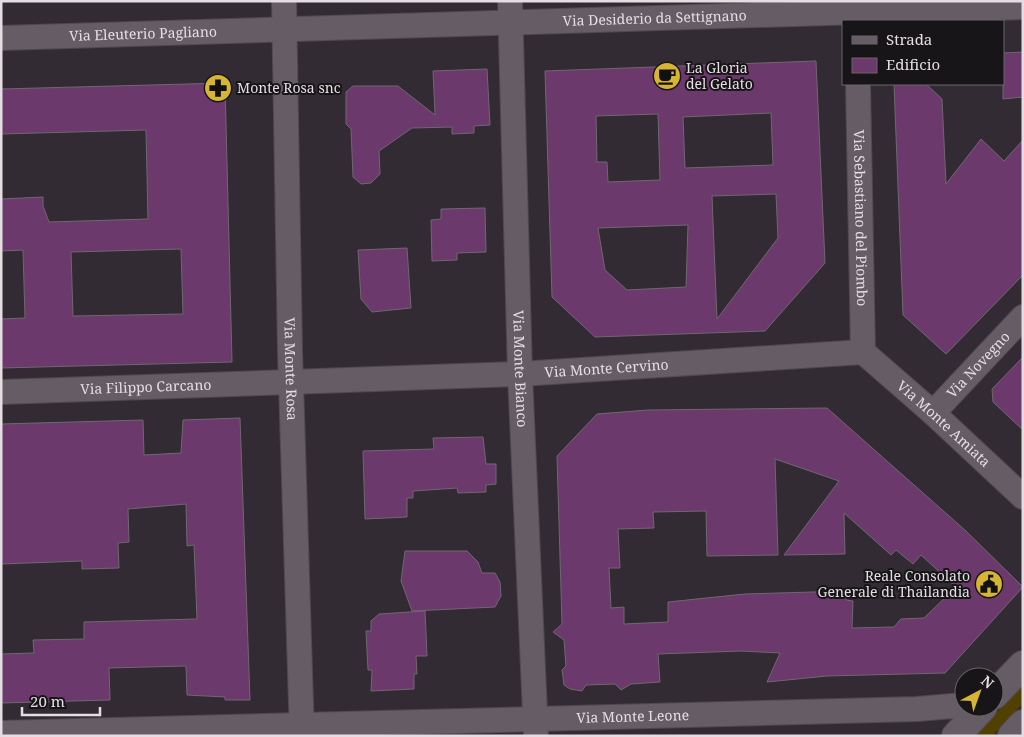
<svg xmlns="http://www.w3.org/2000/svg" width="1024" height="737" viewBox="0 0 1024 737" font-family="'Noto Serif',serif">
  <rect width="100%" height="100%" fill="#332b33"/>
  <path fill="#514100" d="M 1023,685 L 1023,703 L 992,736 L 975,736 Z"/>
  <path fill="#6c396d" stroke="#706770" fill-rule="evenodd" d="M 1023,52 L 1023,97 L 1003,99 L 1003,53 Z
    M 816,61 L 825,263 L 765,331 L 595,337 L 552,297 L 545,71 ZM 771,113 L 773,165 L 685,168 L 683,117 ZM 658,114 L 660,180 L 608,182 L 607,162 L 597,162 L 596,116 ZM 776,194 L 778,238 L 717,319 L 712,196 ZM 688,225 L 686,287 L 627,290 L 605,270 L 598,228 Z
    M 487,69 L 490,125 L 474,126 L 474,133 L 452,134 L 452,127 L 412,128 L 379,151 L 380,174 L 371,183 L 361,184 L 353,177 L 351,129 L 346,124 L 346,92 L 353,86 L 398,86 L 435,115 L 433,71 Z
    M 225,83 L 232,362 L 1,368 L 1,319 L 25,318 L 23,250 L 1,251 L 1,199 L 43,197 L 43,206 L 49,222 L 148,219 L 146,130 L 1,134 L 1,89 ZM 181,249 L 183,314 L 73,316 L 71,252 Z
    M 894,84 L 926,84 L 942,99 L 946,184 L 981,139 L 1004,161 L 1023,140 L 1023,275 L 946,354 L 903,315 Z
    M 485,208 L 486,252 L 457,253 L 457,260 L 432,261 L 431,220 L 441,219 L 441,209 Z
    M 407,248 L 411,308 L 372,312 L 361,299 L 358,250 Z
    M 1023,357 L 1023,430 L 993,402 L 992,389 Z
    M 827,408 L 966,531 L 1023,587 L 945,673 L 827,676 L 767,682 L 780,653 L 741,651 L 658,654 L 660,682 L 631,684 L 621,690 L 615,684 L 586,685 L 582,691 L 570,689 L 564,685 L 562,670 L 566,666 L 564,640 L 553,632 L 562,624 L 557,456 L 597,414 L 648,410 ZM 775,459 L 839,481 L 784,555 L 845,554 L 844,513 L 891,555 L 896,550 L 913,564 L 921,555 L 956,587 L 924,618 L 901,619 L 894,627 L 852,628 L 853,601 L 846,600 L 846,591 L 745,594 L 668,602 L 668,622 L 624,624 L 624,607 L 611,608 L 609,568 L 620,568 L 618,529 L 654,528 L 653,512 L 706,511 L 707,556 L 778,555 Z
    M 240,418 L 250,700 L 225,700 L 225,697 L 187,695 L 186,666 L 109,668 L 110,700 L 1,703 L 1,654 L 34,653 L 33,640 L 84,639 L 84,622 L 197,619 L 194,545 L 187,546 L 186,504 L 128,509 L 129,542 L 118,543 L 119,568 L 82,569 L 82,561 L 1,564 L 1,424 L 143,420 L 144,455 L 181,453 L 183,420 Z
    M 483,437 L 486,464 L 496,464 L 496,484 L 486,485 L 486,492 L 458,493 L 457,488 L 413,491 L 413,498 L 407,498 L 407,517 L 365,519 L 363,451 L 434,449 L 433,438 Z
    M 405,551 L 467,551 L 478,562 L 482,573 L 495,573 L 500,582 L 501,596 L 495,607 L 412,611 L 401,581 Z
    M 425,611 L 427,656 L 416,656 L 417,674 L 414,674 L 414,689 L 371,691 L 372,670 L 368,670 L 366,631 L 371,631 L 371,621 L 379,614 Z"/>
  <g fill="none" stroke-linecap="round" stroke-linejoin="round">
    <g stroke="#4f494e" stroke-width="26">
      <g id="street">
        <path id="s1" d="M 284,1 L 290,351 L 302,736"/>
        <path id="s2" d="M 510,1 L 520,374 L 536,736"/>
        <path id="s3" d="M 1,38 L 1023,7"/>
        <path id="s4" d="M 858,84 L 863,352"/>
        <path id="s5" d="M 863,352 L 933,413 L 1023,497"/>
        <path id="s6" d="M 1,392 L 520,374 L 863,352"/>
        <path id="s7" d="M 933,413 L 1023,317"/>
        <path id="s8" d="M 1,733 L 917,709 L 964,705"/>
      </g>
    </g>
    <g stroke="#4f494e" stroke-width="30">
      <path id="secondary" d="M 994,695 L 1023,665
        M 956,736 L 983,707
        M 1012,736 L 1023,724"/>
    </g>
    <use href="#street" stroke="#655c65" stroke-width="24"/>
    <use href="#secondary" stroke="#655c65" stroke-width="28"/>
  </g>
  <defs>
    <g id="cafe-disc" transform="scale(1.4375)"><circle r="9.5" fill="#d6b534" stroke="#181518"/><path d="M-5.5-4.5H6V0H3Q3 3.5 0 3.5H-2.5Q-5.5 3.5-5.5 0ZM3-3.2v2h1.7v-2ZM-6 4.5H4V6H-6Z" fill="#111"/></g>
    <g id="pharmacy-disc" transform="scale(1.4375)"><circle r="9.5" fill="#d6b534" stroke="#181518"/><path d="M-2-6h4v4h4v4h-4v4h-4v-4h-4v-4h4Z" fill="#111"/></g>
    <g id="civic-disc" transform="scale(1.4375)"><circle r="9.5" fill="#d6b534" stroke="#181518"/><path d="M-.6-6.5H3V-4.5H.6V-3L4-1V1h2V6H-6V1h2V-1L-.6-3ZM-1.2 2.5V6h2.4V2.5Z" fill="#111"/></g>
  </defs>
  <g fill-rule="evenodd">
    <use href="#cafe-disc" x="667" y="76"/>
    <use href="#pharmacy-disc" x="218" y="88"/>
    <use href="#civic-disc" x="989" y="584"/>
  </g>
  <g text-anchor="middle" stroke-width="4" stroke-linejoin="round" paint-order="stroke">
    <g font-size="14" fill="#e4dee3" stroke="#181518">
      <text dy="5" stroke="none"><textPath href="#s3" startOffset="654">Via Desiderio da Settignano</textPath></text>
      <text dy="5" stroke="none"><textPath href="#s3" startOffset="142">Via Eleuterio Pagliano</textPath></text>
      <text dy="5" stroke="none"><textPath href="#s4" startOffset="134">Via Sebastiano del Piombo</textPath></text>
      <text dy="5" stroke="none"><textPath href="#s7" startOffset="66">Via Novegno</textPath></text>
      <text dy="5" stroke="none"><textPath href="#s1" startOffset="368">Via Monte Rosa</textPath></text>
      <text dy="5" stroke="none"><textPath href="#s2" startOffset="368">Via Monte Bianco</textPath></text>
      <text dy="5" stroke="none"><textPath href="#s6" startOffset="606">Via Monte Cervino</textPath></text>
      <text dy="5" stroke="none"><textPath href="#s6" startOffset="145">Via Filippo Carcano</textPath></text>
      <text dy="5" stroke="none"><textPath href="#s5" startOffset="108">Via Monte Amiata</textPath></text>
      <text dy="5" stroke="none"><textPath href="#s8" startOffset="632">Via Monte Leone</textPath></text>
    </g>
    <g font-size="14" fill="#e4dee3" stroke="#181518" text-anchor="start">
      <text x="686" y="73">La Gloria<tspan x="686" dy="16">del Gelato</tspan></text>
      <text x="237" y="93">Monte Rosa snc</text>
      <text x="970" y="581" text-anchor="end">Reale Consolato<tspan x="970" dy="16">Generale di Thailandia</tspan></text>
    </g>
  </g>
  <rect width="1024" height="737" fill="none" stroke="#e4dee3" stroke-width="5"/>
  <rect x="842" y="20" width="162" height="65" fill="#181518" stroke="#6a6569"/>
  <rect x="852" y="36" width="25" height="8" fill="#655c65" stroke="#6a6569"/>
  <text x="886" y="45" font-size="15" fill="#e4dee3">Strada</text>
  <rect x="852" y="58" width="25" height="15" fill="#6c396d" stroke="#6a6569"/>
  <text x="886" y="70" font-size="15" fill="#e4dee3">Edificio</text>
  <g transform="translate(979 692) rotate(41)"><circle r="24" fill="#181518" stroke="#6a6569"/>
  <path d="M0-4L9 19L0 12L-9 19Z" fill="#d6b534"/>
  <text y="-8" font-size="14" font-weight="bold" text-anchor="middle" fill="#e4dee3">N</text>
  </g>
  <path d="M22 707v8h78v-8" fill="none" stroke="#e4dee3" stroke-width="2.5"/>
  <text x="30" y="707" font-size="15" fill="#e4dee3" stroke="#181518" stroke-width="4" paint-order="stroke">20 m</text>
</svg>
